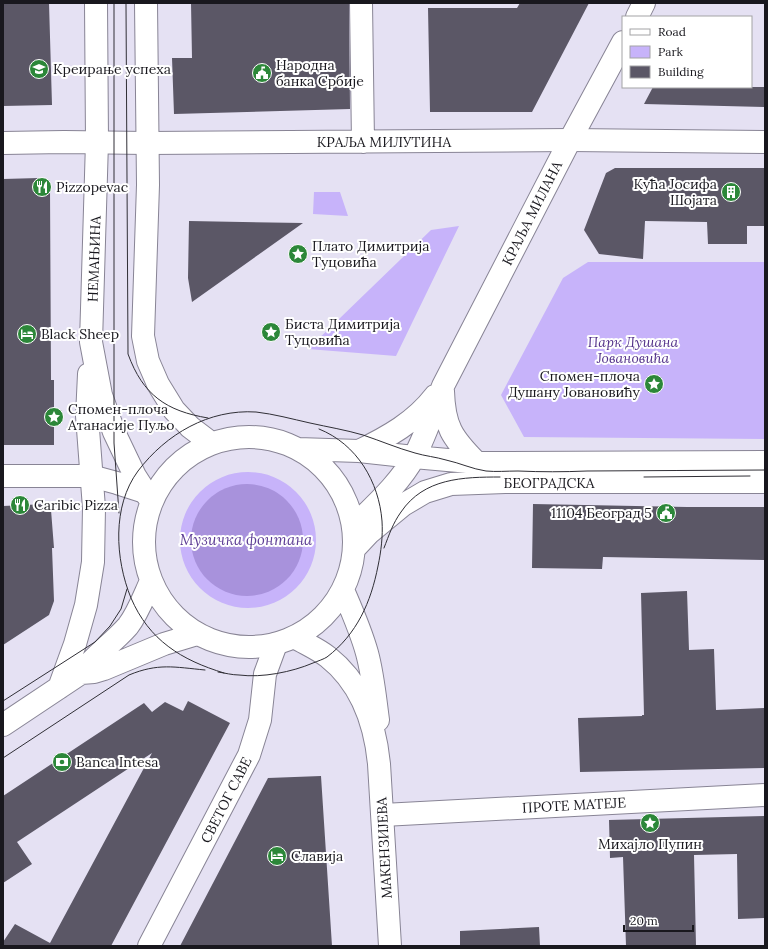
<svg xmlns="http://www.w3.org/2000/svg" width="768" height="949" viewBox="0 0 768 949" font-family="Lora,serif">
  <rect width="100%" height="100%" fill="#e5e1f3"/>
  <path fill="#c7b3fa" d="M 314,192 L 340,192 L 348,216 L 313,214 Z
    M 459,226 L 396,356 L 308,349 L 431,230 Z
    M 588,262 L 765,262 L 765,439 L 524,437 L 501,395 L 563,278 Z
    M180 540a68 68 0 1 1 136 0a68 68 0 1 1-136 0Z"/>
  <path fill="#a892dc" d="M191 540a56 56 0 1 1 112 0a56 56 0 1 1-112 0Z"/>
  <path fill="#5b5766" d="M 3,3 L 49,3 L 52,105 L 3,106 Z
    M 191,3 L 349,3 L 350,109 L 174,114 L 172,58 L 192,58 Z
    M 520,3 L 589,3 L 532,112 L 430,112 L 428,8 L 517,8 Z
    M 653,87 L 765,87 L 765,107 L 644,104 Z
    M 615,168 L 765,168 L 765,226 L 747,226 L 747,244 L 708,244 L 707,222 L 645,221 L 643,259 L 599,254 L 584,230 L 606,173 Z
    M 39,178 L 50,188 L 51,380 L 54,380 L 54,445 L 3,445 L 3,179 Z
    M 189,221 L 303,223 L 192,302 L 188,278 Z
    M 46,504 L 51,510 L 54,548 L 52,548 L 54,601 L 49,615 L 3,645 L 3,506 Z
    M 533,504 L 687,507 L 765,507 L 765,560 L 603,557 L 602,569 L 532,568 Z
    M 687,591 L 689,650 L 714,649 L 716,710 L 765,708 L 765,768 L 580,772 L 578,718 L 642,716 L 642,715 L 644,715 L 641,593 Z
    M 188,701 L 230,723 L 111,946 L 3,946 L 3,942 L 15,924 L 50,943 L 152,753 L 17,842 L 32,864 L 3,883 L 3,796 L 144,703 L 152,712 L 165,702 L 183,711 Z
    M 321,776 L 332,946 L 180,946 L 268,778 Z
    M 765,816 L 765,918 L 738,919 L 737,854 L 694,855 L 696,946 L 626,946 L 623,857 L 610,858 L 609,820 Z
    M 539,927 L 540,946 L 460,946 L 460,931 Z"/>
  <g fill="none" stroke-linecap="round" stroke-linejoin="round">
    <g stroke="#888495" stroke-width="24">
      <path id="minor" d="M 361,3 L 363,142
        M 3,143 L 64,142 L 148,143 L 570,140 L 765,142
        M 3,476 L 91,476 L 117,483 L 145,492
        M 383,815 L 765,795
        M 149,946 L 249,755 L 260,720 L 265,674 L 276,644"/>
    </g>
    <g stroke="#888495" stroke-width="24">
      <path id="major" d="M 96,3 L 97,142 L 91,342 L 101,395 L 114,432 L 135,476 L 151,501
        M 146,3 L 148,185 L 143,336 L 148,361 L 158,384 L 174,410 L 190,427 L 211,443
        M 637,17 L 644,3
        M 443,391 C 444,426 452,438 476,462
        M144 542a105 105 0 1 1 210 0a105 105 0 1 1-210 0Z
        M 298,449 L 359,451 L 414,457 L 481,463 L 765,462
        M 359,451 C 388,437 415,422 435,396
        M 353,527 C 374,506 400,483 414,457 C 426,435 434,409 443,386 L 570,140 L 623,42
        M 354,549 L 369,533 L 403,505 L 425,492 L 451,484 L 505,482 L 765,482
        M 343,590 C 352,611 361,631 367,653 C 373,675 375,698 378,720
        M 296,638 C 306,644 318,649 328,657 C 361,683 375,723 379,764 L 390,946
        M 81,673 L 94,672 L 104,669 L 164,644 L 197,634
        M 59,688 L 75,644 L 86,605 L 93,562 L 94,508 L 87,416 L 89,374
        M 3,725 L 81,673 C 95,655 113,643 128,626 C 138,613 144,596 151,581"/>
    </g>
    <use href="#minor" stroke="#fff" stroke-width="22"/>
    <use href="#major" stroke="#fff" stroke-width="22"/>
    <path stroke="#302f36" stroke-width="1" d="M 114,3 L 114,443 L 119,513
      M 126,3 L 128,354 C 143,395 166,411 208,418
      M 644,477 L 750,476
      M 384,548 C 389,535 393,523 401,512 C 424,478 463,477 500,477
      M 218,672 C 225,673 232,675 239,675 C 262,678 292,672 313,663 C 318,661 324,659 327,657 C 357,634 371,602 378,566 C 381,552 383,536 382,521 C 379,482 357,444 319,429
      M 224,673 C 181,660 149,640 131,598 C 115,559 112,506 138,471 C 166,434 209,409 256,412 C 274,414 292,419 310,423 C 328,427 346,430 363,435 C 381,441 397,448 415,453 C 425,456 436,457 446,460 C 460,463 472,469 486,471 C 496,472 507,471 518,471 C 541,472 564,472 587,471 C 646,471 706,470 765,470
      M 3,701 L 95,642 L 110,626 L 121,609 L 127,589
      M 3,758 L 129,675 C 158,663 174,667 205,670"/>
  </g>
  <defs>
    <g id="school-disc" transform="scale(1)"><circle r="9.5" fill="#2c8739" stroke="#fff"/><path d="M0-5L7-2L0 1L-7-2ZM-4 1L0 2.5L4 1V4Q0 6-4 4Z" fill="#fff"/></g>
    <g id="civic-disc" transform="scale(1)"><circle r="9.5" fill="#2c8739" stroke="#fff"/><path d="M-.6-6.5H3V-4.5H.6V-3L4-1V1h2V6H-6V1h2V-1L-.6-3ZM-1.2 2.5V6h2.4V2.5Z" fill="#fff"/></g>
    <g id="restaurant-disc" transform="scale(1)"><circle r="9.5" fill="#2c8739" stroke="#fff"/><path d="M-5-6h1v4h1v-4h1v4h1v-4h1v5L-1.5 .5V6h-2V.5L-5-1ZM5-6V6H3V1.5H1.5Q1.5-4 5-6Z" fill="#fff"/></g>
    <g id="building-disc" transform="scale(1)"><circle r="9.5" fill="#2c8739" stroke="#fff"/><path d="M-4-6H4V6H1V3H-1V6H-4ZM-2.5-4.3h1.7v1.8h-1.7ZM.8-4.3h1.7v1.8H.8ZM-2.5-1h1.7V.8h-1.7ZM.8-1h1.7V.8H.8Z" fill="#fff"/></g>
    <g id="sight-disc" transform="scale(1)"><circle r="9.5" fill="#2c8739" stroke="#fff"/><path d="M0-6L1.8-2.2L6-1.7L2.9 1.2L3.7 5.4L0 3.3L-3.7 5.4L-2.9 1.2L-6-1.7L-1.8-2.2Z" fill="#fff"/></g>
    <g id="hotel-disc" transform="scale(1)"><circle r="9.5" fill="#2c8739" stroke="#fff"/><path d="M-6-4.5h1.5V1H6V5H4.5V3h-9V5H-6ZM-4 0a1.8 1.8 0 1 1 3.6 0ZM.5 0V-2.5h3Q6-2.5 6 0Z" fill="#fff"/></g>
    <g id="bank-disc" transform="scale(1)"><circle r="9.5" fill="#2c8739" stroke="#fff"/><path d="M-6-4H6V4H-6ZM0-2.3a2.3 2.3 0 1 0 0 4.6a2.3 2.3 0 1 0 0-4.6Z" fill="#fff"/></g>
  </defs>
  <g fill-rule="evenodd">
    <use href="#school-disc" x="39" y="69"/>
    <use href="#civic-disc" x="262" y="73"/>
    <use href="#restaurant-disc" x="42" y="187"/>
    <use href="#building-disc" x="731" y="192"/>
    <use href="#sight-disc" x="298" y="254"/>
    <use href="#sight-disc" x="271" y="332"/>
    <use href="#hotel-disc" x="27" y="334"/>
    <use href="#sight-disc" x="654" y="384"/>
    <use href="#sight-disc" x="54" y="417"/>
    <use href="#restaurant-disc" x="20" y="505"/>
    <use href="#civic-disc" x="666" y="513"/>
    <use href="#bank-disc" x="62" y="762"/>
    <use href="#sight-disc" x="650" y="823"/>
    <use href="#hotel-disc" x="277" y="856"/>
  </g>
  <g text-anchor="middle" stroke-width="4" stroke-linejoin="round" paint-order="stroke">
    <g font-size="14" fill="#19181e" stroke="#fff" text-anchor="start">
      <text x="276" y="70">Народна<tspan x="276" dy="16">банка Србије</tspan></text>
      <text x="53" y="74">Креирање успеха</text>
      <text x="717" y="189" text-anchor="end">Кућа Јосифа<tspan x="717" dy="16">Шојата</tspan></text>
      <text x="56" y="192">Pizzopevac</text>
      <text x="312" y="251">Плато Димитрија<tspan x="312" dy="16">Туцовића</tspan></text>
      <text x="285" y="329">Биста Димитрија<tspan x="285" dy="16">Туцовића</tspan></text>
      <text x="41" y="339">Black Sheep</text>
      <text x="640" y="381" text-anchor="end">Спомен-плоча<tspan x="640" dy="16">Душану Јовановићу</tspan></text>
      <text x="68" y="414">Спомен-плоча<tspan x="68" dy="16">Атанасије Пуљо</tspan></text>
      <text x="34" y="510">Caribic Pizza</text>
      <text x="652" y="518" text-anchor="end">11104 Београд 5</text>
      <text x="76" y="767">Banca Intesa</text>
      <text x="650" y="849" text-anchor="middle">Михајло Пупин</text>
      <text x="291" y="861">Славија</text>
    </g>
    <g font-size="14" fill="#19181e" stroke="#fff">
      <text x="384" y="147">КРАЉА МИЛУТИНА</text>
      <text transform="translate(532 213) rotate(-63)" y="5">КРАЉА МИЛАНА</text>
      <text transform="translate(94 259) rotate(-88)" y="5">НЕМАЊИНА</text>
      <text x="549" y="488">БЕОГРАДСКА</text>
      <text transform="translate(226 800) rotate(-63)" y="5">СВЕТОГ САВЕ</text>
      <text transform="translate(574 805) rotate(-3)" y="5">ПРОТЕ МАТЕЈЕ</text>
      <text transform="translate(384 848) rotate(-93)" y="5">МАКЕНЗИЈЕВА</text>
    </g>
    <g font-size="14" font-style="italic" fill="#53328a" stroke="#fff">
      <text x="633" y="347">Парк Душана<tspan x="633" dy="16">Јовановића</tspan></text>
    </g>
    <g font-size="15" font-style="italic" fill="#5d3d95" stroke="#fff">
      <text x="246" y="545">Музичка фонтана</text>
    </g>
  </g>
  <rect width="768" height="949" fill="none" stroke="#19181e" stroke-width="8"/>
  <rect x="622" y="16" width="130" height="72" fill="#ffffff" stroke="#a3a3a5"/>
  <rect x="630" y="29" width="20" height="6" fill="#ffffff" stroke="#a3a3a5"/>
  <text x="658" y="36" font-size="12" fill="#19181e">Road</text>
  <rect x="630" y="46" width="20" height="12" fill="#c7b3fa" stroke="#a3a3a5"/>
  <text x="658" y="56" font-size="12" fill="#19181e">Park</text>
  <rect x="630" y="66" width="20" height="12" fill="#5b5766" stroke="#a3a3a5"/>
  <text x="658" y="76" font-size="12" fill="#19181e">Building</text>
  <path d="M624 925v6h69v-6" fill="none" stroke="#19181e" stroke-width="2"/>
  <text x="630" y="925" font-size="12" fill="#19181e" stroke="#ffffff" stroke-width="3" paint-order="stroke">20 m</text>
</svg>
